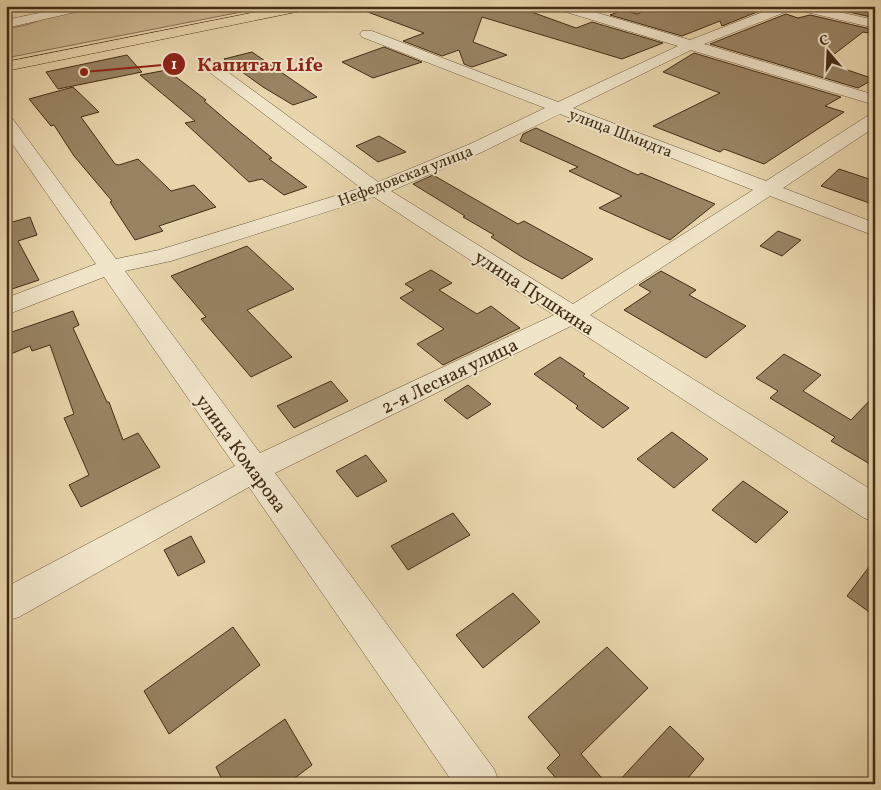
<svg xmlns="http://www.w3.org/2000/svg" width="881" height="790" viewBox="0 0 881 790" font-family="Vollkorn,serif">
  <rect width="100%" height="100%" fill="#e8d5ac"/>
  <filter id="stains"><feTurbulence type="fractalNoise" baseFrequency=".004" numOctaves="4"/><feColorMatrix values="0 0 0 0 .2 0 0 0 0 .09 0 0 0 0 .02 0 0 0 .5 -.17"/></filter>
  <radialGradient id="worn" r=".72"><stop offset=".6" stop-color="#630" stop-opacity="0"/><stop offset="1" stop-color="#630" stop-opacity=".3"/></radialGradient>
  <path fill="#ccb892" stroke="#877253" d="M 58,6 L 272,6 L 6,58 L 6,29 C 30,24 40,24 58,6 Z"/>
  <path fill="#988463" stroke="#422d14" d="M 358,6 L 515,6 L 576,28 L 592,22 L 663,43 L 622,59 L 482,17 L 473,42 L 507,55 L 472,67 L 464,64 L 459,50 L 442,56 L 403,41 L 424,33 L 357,8 Z
    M 655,6 L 761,6 L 767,8 L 722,26 L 720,21 L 682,36 L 610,15 L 623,10 L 637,14 Z
    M 829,6 L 875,6 L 875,18 L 827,7 Z
    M 786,14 L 798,18 L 810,15 L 875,30 L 875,34 L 863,32 L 824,62 L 874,79 L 858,88 L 710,44 Z
    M 384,47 L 422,62 L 373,78 L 342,62 Z
    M 252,52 L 317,97 L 293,105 L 263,87 L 224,59 Z
    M 694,53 L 841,97 L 825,106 L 844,112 L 764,164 L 724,149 L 720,152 L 653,126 L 720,93 L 663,72 Z
    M 127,55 L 142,72 L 58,89 L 46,72 Z
    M 167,70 L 206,100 L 204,101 L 232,125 L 272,158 L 269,159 L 307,187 L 284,195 L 262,179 L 249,182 L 185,123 L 195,121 L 140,75 Z
    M 73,87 L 99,112 L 81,117 L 115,164 L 119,165 L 138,159 L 171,191 L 194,185 L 216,207 L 159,226 L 163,231 L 135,240 L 110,202 L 112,201 L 74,156 L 54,125 L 51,126 L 29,99 Z
    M 536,128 L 638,175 L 641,173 L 715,204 L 670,240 L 599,208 L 622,196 L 569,171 L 578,167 L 520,141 L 523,134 Z
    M 379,136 L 406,152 L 378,162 L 356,146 Z
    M 839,169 L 875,181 L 875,205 L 821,186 Z
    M 433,175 L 518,224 L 524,221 L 593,259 L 562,279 L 522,257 L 491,237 L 494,235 L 463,217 L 465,216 L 413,184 Z
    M 30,217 L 37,235 L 18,241 L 39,280 L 6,291 L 6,219 L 9,223 Z
    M 778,231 L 801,240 L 782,256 L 760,246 Z
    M 247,246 L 294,289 L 247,310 L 292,357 L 251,377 L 201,319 L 206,317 L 171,276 Z
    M 431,270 L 452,283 L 439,290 L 477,314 L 491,306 L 520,328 L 443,365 L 417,344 L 444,329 L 400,298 L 414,290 L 405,284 Z
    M 661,271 L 696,290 L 689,295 L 746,326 L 706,358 L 624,310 L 651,292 L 639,285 Z
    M 73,311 L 79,325 L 73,328 L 107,402 L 109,402 L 123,440 L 138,433 L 160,467 L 81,507 L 69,485 L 89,475 L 64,418 L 74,414 L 50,345 L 32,351 L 30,346 L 6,356 L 6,334 Z
    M 784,354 L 821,375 L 803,391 L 851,420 L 875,395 L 875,467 L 831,441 L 835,437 L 770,398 L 778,391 L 756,378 Z
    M 560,357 L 585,374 L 583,376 L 629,408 L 603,428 L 576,408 L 578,406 L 534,374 Z
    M 331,381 L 348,401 L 294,428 L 277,406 Z
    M 468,385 L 491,404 L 467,419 L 444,400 Z
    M 672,432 L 708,459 L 674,488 L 637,459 Z
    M 366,455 L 387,481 L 357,497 L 336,471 Z
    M 743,481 L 788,512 L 756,543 L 712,510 Z
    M 453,513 L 470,535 L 408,570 L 391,546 Z
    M 191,536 L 205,562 L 178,576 L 164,550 Z
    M 875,559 L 875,616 L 847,596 Z
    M 513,593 L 540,622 L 483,668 L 456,635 Z
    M 233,627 L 260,665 L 169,734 L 144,691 Z
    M 607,647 L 648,688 L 581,754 L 607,784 L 561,784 L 547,768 L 560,755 L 528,717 Z
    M 285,719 L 312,765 L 287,784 L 224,784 L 216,767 Z
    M 670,726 L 704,759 L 683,784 L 616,784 Z"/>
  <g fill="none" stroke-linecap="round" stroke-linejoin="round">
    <g stroke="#6c573a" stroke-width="1">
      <path id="minor" d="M 43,6 L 91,6 L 89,9 L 6,28 L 6,20 L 48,11 Z
        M 554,6 L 574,6 L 690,40 L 778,6 L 812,6 L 875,20 L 875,28 L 793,9 L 704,44 L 875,95 L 875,105 L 691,50 L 573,108 L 766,181 L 869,115 L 875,114 L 875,127 L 783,188 L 875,223 L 875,236 L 770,196 L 590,315 L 875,492 L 875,522 L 864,518 L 571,326 L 275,473 L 494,769 L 500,784 L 454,784 L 249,487 L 19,617 L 6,621 L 6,587 L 235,466 L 104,277 L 6,315 L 6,298 L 96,264 L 6,135 L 6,117 L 12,118 L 116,259 L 159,250 L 361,188 L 200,65 L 198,62 L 200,59 L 210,59 L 378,182 L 470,144 L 545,108 L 362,37 L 360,34 L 362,31 L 372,31 L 558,102 L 678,46 L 556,9 ZM 560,114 L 753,190 L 573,304 L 391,191 L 482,152 ZM 374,197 L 554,315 L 260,453 L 125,271 L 171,261 Z"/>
    </g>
    <g stroke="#422d14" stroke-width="1">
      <path id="major" d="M 286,6 L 312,6 L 306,10 L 6,71 L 6,62 Z"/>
    </g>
    <use href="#minor" fill="#f0e4c9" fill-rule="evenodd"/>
    <use href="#major" fill="#e8d5ac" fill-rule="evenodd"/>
  </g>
  <g text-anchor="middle" stroke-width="4" stroke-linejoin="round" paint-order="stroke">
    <g font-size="16" fill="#422d14" stroke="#f0e4c9">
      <text transform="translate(621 132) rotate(21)" y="6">улица Шмидта</text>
      <text transform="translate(405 175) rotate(-21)" y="6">Нефедовская улица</text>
    </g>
    <g font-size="19" fill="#422d14" stroke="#f0e4c9">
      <text transform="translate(535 292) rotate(33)" y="7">улица Пушкина</text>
      <text transform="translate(449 375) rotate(-26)" y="7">2-я Лесная улица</text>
      <text transform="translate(242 453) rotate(54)" y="7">улица Комарова</text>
    </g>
  </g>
  <path fill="none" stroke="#8f2418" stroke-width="2" d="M84 72L174 64"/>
  <g fill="#8f2418" stroke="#f0e4c9" stroke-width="2">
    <circle cx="84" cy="72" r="5"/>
    <circle cx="174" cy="64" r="12"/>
  </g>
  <g font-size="15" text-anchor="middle" font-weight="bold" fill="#fff">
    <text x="174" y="69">1</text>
  </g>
  <g font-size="20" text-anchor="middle" font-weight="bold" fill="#8f2418" stroke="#f0e4c9" stroke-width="4" stroke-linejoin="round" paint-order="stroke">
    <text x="260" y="71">Капитал Life</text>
  </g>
  <rect width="881" height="790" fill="none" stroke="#e8d5ac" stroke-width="25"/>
  <rect x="8" y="8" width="866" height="775" fill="none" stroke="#422d14" stroke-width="2.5"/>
  <rect x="12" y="12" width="856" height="765" fill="none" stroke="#422d14"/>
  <g transform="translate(828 52) rotate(341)" stroke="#f0e4c9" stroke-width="4" paint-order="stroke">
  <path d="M0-4L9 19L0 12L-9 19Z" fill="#422d14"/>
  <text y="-8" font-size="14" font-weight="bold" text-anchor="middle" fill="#422d14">С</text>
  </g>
  <rect width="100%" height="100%" filter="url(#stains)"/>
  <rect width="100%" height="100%" fill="url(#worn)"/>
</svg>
